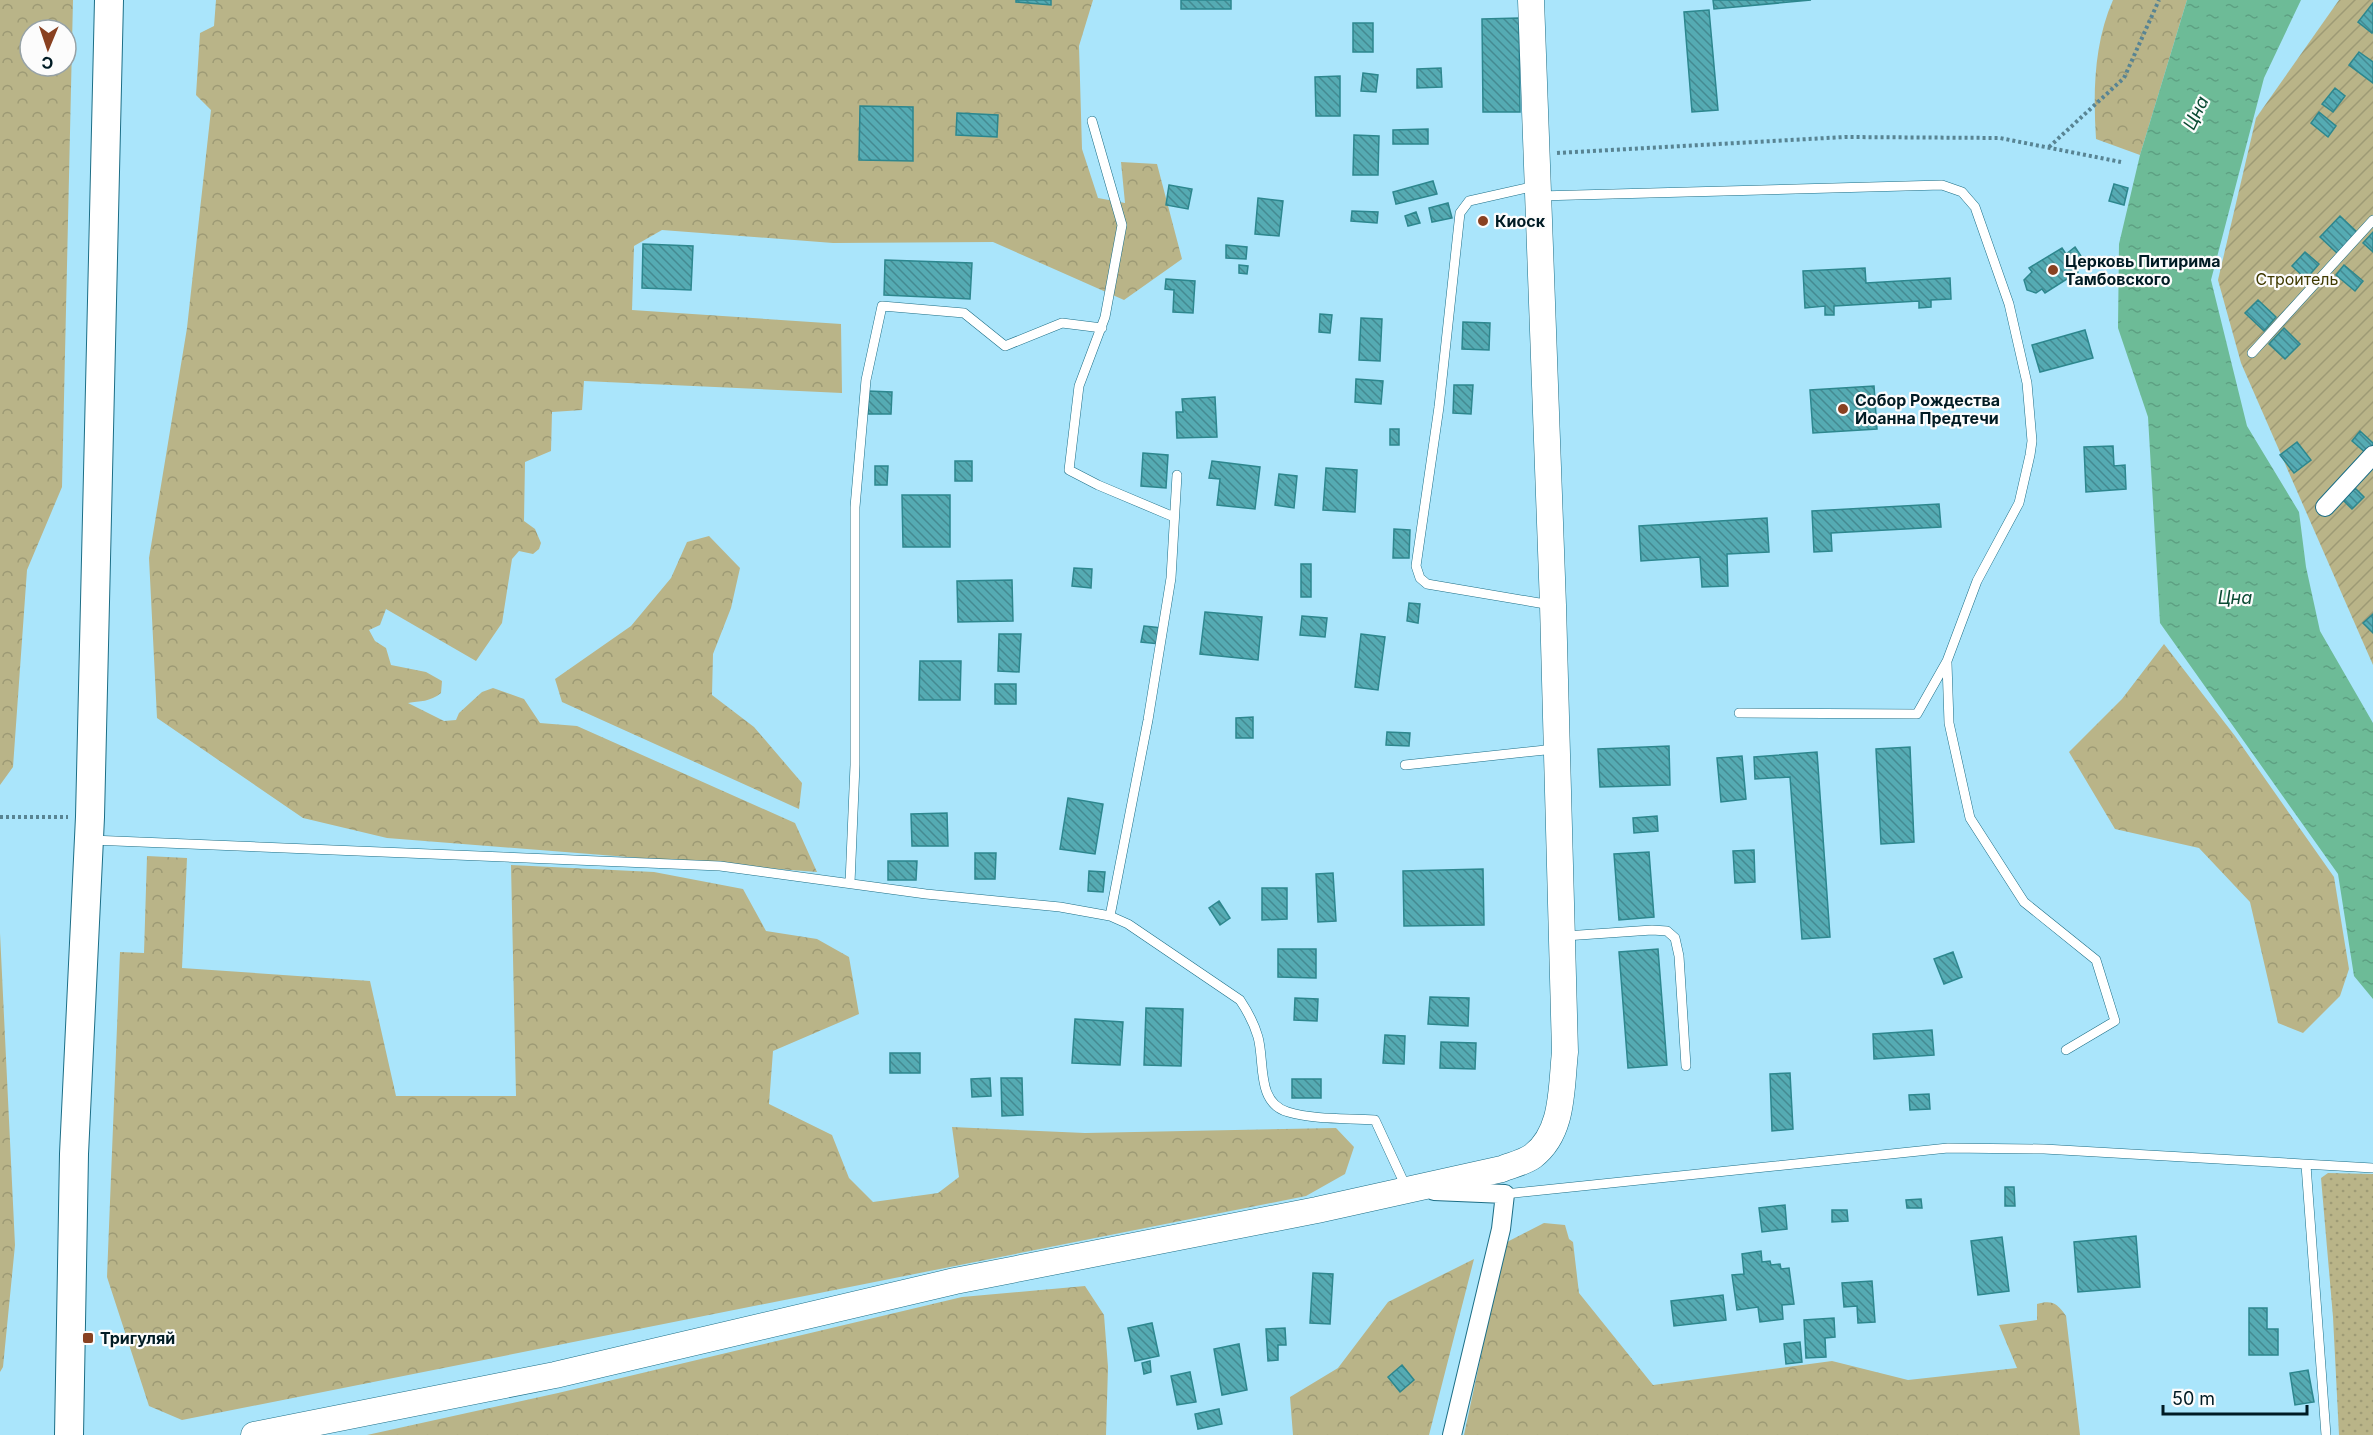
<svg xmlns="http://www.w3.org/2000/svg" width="2373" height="1435" viewBox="0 0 2373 1435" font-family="Inter,sans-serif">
  <defs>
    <pattern id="grass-dots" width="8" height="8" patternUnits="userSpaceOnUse" patternTransform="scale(1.5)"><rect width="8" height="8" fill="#b9b488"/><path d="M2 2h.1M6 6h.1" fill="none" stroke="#9d9a75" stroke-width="1.8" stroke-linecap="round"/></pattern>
    <pattern id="forest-crowns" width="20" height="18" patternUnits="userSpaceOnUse" patternTransform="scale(1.5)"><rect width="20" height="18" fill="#b9b488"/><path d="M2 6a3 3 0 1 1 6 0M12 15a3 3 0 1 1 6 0" fill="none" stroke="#9d9a75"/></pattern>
    <pattern id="garden-furrows" width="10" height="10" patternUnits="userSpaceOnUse" patternTransform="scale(1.5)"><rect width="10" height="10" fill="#b9b488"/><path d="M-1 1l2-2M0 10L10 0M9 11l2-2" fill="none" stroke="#9d9a75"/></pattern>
    <pattern id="water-ripples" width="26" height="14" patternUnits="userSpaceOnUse" patternTransform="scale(1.5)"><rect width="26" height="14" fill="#6dbb97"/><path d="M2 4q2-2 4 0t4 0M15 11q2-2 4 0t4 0" fill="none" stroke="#5da082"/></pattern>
    <pattern id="building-back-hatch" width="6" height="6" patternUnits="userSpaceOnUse" patternTransform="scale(1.5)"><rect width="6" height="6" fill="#55abb3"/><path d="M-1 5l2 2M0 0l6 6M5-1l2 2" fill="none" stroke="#448a91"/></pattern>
  </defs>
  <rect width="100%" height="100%" fill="#aae5fb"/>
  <path fill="url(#grass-dots)" d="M 2328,1173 L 2373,1174 L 2373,1435 L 2339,1435 L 2333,1317 L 2321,1178 Z"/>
  <path fill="url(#forest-crowns)" fill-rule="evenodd" d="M 0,0 L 73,0 L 62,487 L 27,570 L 13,767 L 0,785 ZM 30,30 L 66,30 L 66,66 L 30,66 Z
    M 216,0 L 1093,0 L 1079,46 L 1082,149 L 1098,198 L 1125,203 L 1121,162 L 1157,164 L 1182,259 L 1124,300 L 993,242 L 833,243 L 662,230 L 634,246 L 632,310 L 841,324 L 842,393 L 584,381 L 582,410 L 552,412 L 551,451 L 525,462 L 524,521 L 535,529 L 541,543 L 539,549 L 533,554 L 519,551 L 512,559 L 502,623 L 476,661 L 386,609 L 380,625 L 369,630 L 375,641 L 386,648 L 391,665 L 426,672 L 442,681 L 441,693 C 430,702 420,701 408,703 L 444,721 L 456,720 L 459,713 L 482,692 L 493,688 L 524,699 L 540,723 L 577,726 L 795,823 L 817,872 L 387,838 L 303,818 L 157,718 L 149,558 L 187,328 L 211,110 L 196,95 L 200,33 L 214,26 Z
    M 2113,0 L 2187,0 L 2140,155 L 2096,139 C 2093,92 2094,43 2113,0 Z
    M 709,536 L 740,568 L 731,608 L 713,654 L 712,695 L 754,727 L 802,783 L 799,809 L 562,702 L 555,679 L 631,626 L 671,578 L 687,542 Z
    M 2164,644 L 2235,736 L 2334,877 L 2349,969 L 2340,996 L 2303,1033 L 2278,1023 L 2250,902 L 2199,848 L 2115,829 L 2069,752 L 2122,699 Z
    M 147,856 L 187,858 L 182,968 L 370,981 L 396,1096 L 516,1096 L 511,865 L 654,872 L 743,889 L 766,931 L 817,939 L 849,957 L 859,1014 L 773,1051 L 769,1104 L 832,1135 L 849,1178 L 873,1202 L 938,1193 L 959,1177 L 952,1127 L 1085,1133 L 1336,1128 L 1354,1147 L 1345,1174 L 1306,1196 L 182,1420 L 149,1406 L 107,1277 L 120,952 L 144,953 Z
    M 0,933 L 15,1245 L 3,1367 L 0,1372 Z
    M 1544,1223 L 1565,1225 L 1569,1239 L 1573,1242 L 1579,1293 L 1653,1385 L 1832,1361 L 1908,1380 L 2017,1368 L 1999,1325 L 2037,1320 L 2037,1304 C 2052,1300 2057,1303 2066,1316 L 2080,1435 L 1464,1435 L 1505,1243 Z
    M 1474,1259 L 1429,1435 L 1293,1435 L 1290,1397 L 1338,1368 L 1388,1302 Z
    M 1085,1286 L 1104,1315 L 1108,1367 L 1106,1435 L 367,1435 L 558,1393 L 962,1297 Z"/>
  <path fill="url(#garden-furrows)" d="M 2339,0 L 2373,0 L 2373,665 L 2241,363 L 2218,280 L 2256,118 Z"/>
  <path fill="url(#water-ripples)" d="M 2187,0 L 2301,0 L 2264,78 L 2211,280 L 2247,426 L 2299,512 L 2306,567 L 2320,631 L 2373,723 L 2373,999 L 2354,976 L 2338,874 L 2160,623 L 2148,417 L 2118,328 L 2119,244 L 2140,155 Z"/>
  <path fill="url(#building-back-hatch)" stroke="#2d878e" stroke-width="1.5" d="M 1016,0 L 1051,0 L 1051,5 L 1016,2 Z
    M 1181,0 L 1231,0 L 1231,9 L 1181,9 Z
    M 1713,0 L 1811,0 L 1714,9 Z
    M 2373,3 L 2373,31 L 2372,33 L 2358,22 Z
    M 1709,10 L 1718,110 L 1692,112 L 1684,12 Z
    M 1519,18 L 1520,112 L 1483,112 L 1482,19 Z
    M 1353,23 L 1373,23 L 1373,52 L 1353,52 Z
    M 2359,52 L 2373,62 L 2373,83 L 2349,65 Z
    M 1441,68 L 1442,87 L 1417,88 L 1417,69 Z
    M 1363,73 L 1378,75 L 1376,92 L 1361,91 Z
    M 1340,76 L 1340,116 L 1316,116 L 1315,77 Z
    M 2335,88 L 2345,96 L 2333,112 L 2322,104 Z
    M 860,106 L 913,107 L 913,161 L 859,160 Z
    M 2319,112 L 2336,126 L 2328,137 L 2311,123 Z
    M 957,113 L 998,115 L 997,137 L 956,135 Z
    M 1428,129 L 1428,144 L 1393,144 L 1393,130 Z
    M 1354,135 L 1379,136 L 1378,175 L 1353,175 Z
    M 1433,181 L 1437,194 L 1396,204 L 1393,192 Z
    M 2114,184 L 2128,188 L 2124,205 L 2109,201 Z
    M 1169,185 L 1192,189 L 1188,209 L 1166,205 Z
    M 1258,198 L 1283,201 L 1279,236 L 1255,234 Z
    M 1448,203 L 1452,218 L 1432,222 L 1429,208 Z
    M 1352,211 L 1378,212 L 1377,223 L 1351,221 Z
    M 1416,212 L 1420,223 L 1408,226 L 1405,216 Z
    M 2340,216 L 2358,233 L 2338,254 L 2320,237 Z
    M 2373,232 L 2373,252 L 2363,243 Z
    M 643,244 L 693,246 L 691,290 L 642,288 Z
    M 1226,245 L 1247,247 L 1246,259 L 1226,258 Z
    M 2075,247 L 2083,259 L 2073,265 L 2078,272 L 2045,293 L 2042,289 L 2036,293 L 2027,290 L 2024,280 L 2032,272 L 2029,268 L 2062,248 L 2066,254 Z
    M 2305,252 L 2319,264 L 2306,279 L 2292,266 Z
    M 885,260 L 972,263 L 970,299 L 884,295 Z
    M 1239,265 L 1248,266 L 1247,274 L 1239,273 Z
    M 2344,265 L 2363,281 L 2355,291 L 2336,275 Z
    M 1865,268 L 1866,283 L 1950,278 L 1951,299 L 1931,300 L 1931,307 L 1919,308 L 1919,301 L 1834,306 L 1834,315 L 1825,315 L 1825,306 L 1805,308 L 1803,271 Z
    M 1166,279 L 1195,281 L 1193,313 L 1173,312 L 1174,290 L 1165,289 Z
    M 2258,300 L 2276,317 L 2264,331 L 2245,313 Z
    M 1320,314 L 1332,315 L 1330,333 L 1319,332 Z
    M 1361,318 L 1382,319 L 1380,361 L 1359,360 Z
    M 1463,322 L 1490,323 L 1489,350 L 1462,349 Z
    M 2284,328 L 2300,344 L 2285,359 L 2269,344 Z
    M 2085,330 L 2093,358 L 2040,372 L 2032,345 Z
    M 1356,379 L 1383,381 L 1381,404 L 1355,402 Z
    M 1454,385 L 1473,385 L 1471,414 L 1453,413 Z
    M 1874,386 L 1877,429 L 1813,433 L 1810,390 Z
    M 868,391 L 892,392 L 891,414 L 868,414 Z
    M 1215,397 L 1217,437 L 1177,438 L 1176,412 L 1183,412 L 1182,399 Z
    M 1390,429 L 1399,429 L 1399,445 L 1390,445 Z
    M 2360,431 L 2373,443 L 2373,447 L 2367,454 L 2352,441 Z
    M 2297,442 L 2311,460 L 2294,473 L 2280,455 Z
    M 2113,446 L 2114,466 L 2125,465 L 2126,489 L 2086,492 L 2084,447 Z
    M 1143,453 L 1168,455 L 1166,488 L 1141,486 Z
    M 955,461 L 972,461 L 972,481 L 955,481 Z
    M 1212,461 L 1260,467 L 1255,509 L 1217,505 L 1220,479 L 1209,478 Z
    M 875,466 L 888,466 L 887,485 L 875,485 Z
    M 1326,468 L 1357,470 L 1355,512 L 1323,510 Z
    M 1279,474 L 1297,476 L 1294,508 L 1275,505 Z
    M 2355,488 L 2364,497 L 2352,509 L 2343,500 Z
    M 902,495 L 950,495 L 950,547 L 903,547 Z
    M 1939,504 L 1941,527 L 1831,533 L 1832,551 L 1814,552 L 1812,511 Z
    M 1767,518 L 1769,552 L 1727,554 L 1728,586 L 1702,587 L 1700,557 L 1641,561 L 1639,526 Z
    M 1394,529 L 1410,530 L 1409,558 L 1393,558 Z
    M 1301,564 L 1311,564 L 1311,597 L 1301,597 Z
    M 1074,568 L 1092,569 L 1091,588 L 1072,586 Z
    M 1012,580 L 1013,621 L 958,622 L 957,581 Z
    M 1409,603 L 1420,604 L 1418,623 L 1407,621 Z
    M 1205,612 L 1262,617 L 1258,660 L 1200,654 Z
    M 2373,614 L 2373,633 L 2363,623 Z
    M 1302,616 L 1327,618 L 1325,637 L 1300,635 Z
    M 1144,626 L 1162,628 L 1160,644 L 1141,642 Z
    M 999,634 L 1021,634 L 1019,672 L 998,671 Z
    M 1361,634 L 1385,637 L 1378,690 L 1355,687 Z
    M 920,661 L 961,661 L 960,700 L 919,700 Z
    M 995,684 L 1016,684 L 1016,704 L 995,704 Z
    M 1253,717 L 1253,738 L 1236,738 L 1236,718 Z
    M 1387,732 L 1410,733 L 1409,746 L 1386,745 Z
    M 1669,746 L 1670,785 L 1600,787 L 1598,749 Z
    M 1910,747 L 1914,842 L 1881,844 L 1876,749 Z
    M 1817,752 L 1830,937 L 1802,939 L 1790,777 L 1755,779 L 1754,757 Z
    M 1742,756 L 1746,799 L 1721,802 L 1717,758 Z
    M 1068,798 L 1103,804 L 1095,854 L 1060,849 Z
    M 947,813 L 948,846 L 912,846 L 911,814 Z
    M 1657,816 L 1658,831 L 1634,833 L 1633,818 Z
    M 1754,850 L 1755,882 L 1735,883 L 1733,851 Z
    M 1649,852 L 1654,917 L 1619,920 L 1614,854 Z
    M 975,853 L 996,853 L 995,879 L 975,879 Z
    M 888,861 L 917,861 L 916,880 L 888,880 Z
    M 1483,869 L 1484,925 L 1404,926 L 1403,871 Z
    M 1089,871 L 1105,872 L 1103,892 L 1088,891 Z
    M 1333,873 L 1336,921 L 1318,922 L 1316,874 Z
    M 1262,888 L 1287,888 L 1287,919 L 1262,920 Z
    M 1219,901 L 1230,918 L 1220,925 L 1209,908 Z
    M 1278,949 L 1316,949 L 1316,978 L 1278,977 Z
    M 1658,949 L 1667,1065 L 1628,1068 L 1619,952 Z
    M 1953,952 L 1962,977 L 1944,984 L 1934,959 Z
    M 1430,997 L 1469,998 L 1468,1026 L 1428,1024 Z
    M 1295,998 L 1318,999 L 1317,1021 L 1294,1020 Z
    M 1146,1008 L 1183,1009 L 1181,1066 L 1144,1065 Z
    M 1075,1019 L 1123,1022 L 1120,1065 L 1072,1063 Z
    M 1932,1030 L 1934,1055 L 1874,1059 L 1873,1034 Z
    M 1385,1035 L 1405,1036 L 1404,1064 L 1383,1063 Z
    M 1441,1042 L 1476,1043 L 1475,1069 L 1440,1068 Z
    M 890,1053 L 920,1053 L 920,1073 L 890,1073 Z
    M 1790,1073 L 1793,1129 L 1772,1131 L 1770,1074 Z
    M 990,1078 L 991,1096 L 972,1097 L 971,1079 Z
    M 1001,1078 L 1022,1078 L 1023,1115 L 1002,1116 Z
    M 1292,1079 L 1321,1079 L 1321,1098 L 1292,1098 Z
    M 1929,1094 L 1930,1109 L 1910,1110 L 1909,1095 Z
    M 2005,1187 L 2014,1187 L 2015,1206 L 2005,1206 Z
    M 1921,1199 L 1922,1208 L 1907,1208 L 1906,1200 Z
    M 1785,1205 L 1787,1229 L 1762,1232 L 1759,1208 Z
    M 1832,1210 L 1847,1210 L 1848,1221 L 1832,1222 Z
    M 2136,1236 L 2140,1287 L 2078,1292 L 2074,1242 Z
    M 2002,1237 L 2009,1291 L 1978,1295 L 1971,1241 Z
    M 1761,1251 L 1762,1262 L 1770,1261 L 1771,1265 L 1780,1264 L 1781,1269 L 1789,1268 L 1794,1304 L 1782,1305 L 1783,1319 L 1760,1322 L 1758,1307 L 1737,1310 L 1732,1275 L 1744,1274 L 1742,1254 Z
    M 1313,1273 L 1333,1274 L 1330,1324 L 1310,1323 Z
    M 1872,1281 L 1875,1322 L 1858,1323 L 1857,1306 L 1844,1307 L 1842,1283 Z
    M 1723,1295 L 1726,1320 L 1674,1326 L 1671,1301 Z
    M 2249,1308 L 2267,1308 L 2267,1329 L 2278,1329 L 2278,1355 L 2249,1355 Z
    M 1834,1318 L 1835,1337 L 1825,1338 L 1826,1357 L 1806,1358 L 1804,1320 Z
    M 1152,1323 L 1159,1356 L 1135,1361 L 1128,1328 Z
    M 1285,1328 L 1286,1345 L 1278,1345 L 1278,1360 L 1268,1361 L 1266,1329 Z
    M 1800,1342 L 1802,1362 L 1786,1364 L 1784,1344 Z
    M 1239,1344 L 1247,1390 L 1222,1395 L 1214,1349 Z
    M 1150,1361 L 1151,1372 L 1144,1374 L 1142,1363 Z
    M 1402,1365 L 1414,1380 L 1400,1392 L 1388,1377 Z
    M 2308,1370 L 2314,1402 L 2295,1405 L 2290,1373 Z
    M 1190,1372 L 1196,1402 L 1177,1405 L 1171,1376 Z
    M 1219,1409 L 1222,1424 L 1198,1429 L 1195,1414 Z"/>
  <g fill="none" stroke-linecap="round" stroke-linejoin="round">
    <g stroke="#1c6e86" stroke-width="10">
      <path id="lane" d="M 1092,121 L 1122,225 L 1105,317 L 1079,386 L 1069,470 L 1098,485 L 1174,517
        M 1535,186 L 1469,201 L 1460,213 L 1439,407 L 1416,566 L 1420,578 L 1427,584 L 1551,605
        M 1539,196 L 1942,185 L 1962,192 L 1975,207 L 2009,304 L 2027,383 L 2032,441 L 2030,455 L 2019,503 L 1977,581 L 1947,661 L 1917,714 L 1739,713
        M 2252,353 L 2373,220
        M 1947,663 L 1949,723 L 1970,818 L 2024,902 L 2096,960 L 2115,1021 L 2066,1050
        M 1405,765 L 1555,749
        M 91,840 L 720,866 L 926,894 L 1060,907 L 1110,916 L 1148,720 L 1171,578 L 1177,475
        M 850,883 L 855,765 L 855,507 L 866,380 L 882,306 L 964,313 L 1005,346 L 1062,323 L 1102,328
        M 1110,916 L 1128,924 L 1240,1000 C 1248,1012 1254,1023 1258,1037 C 1265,1062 1256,1103 1288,1112 C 1315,1120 1347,1118 1375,1120 L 1406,1187
        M 1565,936 L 1652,930 L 1667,931 L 1675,938 L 1679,956 L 1686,1066
        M 2306,1165 L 2326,1435
        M 1505,1194 L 1948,1148 L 2044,1149 L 2373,1168"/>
    </g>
    <g stroke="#1c6e86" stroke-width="20">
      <path id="street" d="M 2325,507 L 2373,455
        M 1434,1191 L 1505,1194 L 1501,1229 L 1452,1435"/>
    </g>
    <g stroke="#1c6e86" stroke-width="27">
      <path id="secondary" d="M 254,1435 L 555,1375 L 955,1281 L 1317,1210 L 1502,1169 C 1512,1165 1525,1162 1533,1156 C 1564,1132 1561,1088 1565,1052 L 1553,605 L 1531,0"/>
    </g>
    <g stroke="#1c6e86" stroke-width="30">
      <path id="primary" d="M 69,1435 L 74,1154 L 90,817 L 109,0"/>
    </g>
    <path stroke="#588493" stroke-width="4" stroke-dasharray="3 3" stroke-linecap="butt" d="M 2049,147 L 2124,78 L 2159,0
      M 1557,153 L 1845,137 L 2000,138 L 2121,162
      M 0,817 L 68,817"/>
    <use href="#lane" stroke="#fff" stroke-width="9"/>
    <use href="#street" stroke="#fff" stroke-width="18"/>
    <use href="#secondary" stroke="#fff" stroke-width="26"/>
    <use href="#primary" stroke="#fff" stroke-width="28"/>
  </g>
  <g fill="#894121" stroke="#fcfcfc" stroke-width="2">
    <circle cx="1483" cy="221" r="6"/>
    <circle cx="2053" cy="270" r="6"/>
    <circle cx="1843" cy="409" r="6"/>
    <rect x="82" y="1332" width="12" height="12" rx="3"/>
  </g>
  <g text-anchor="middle" stroke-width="4.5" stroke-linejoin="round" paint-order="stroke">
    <g font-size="16" font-weight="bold" fill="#001b24" stroke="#fcfcfc" text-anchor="start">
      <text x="1495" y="227">Киоск</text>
      <text x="2065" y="267">Церковь Питирима<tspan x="2065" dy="18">Тамбовского</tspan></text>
      <text x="1855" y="406">Собор Рождества<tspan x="1855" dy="18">Иоанна Предтечи</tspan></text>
      <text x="100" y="1344">Тригуляй</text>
    </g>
    <g font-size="16" fill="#403a00" stroke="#fcfcfc">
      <text x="2297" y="285">Строитель</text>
    </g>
    <g font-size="18" font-style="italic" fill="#0b4b34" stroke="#fcfcfc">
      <text transform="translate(2196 113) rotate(-64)" y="6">Цна</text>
      <text x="2235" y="604">Цна</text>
    </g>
  </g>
  <g transform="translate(48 48) rotate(182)"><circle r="28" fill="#fcfcfc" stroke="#97a2a6" stroke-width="1.5"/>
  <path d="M0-4.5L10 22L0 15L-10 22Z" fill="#894121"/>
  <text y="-9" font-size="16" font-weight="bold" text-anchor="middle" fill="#001b24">С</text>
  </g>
  <path d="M2163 1405v9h144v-9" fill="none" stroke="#001b24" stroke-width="3"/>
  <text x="2172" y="1405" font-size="18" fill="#001b24" stroke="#fcfcfc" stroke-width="4.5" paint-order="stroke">50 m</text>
</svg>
